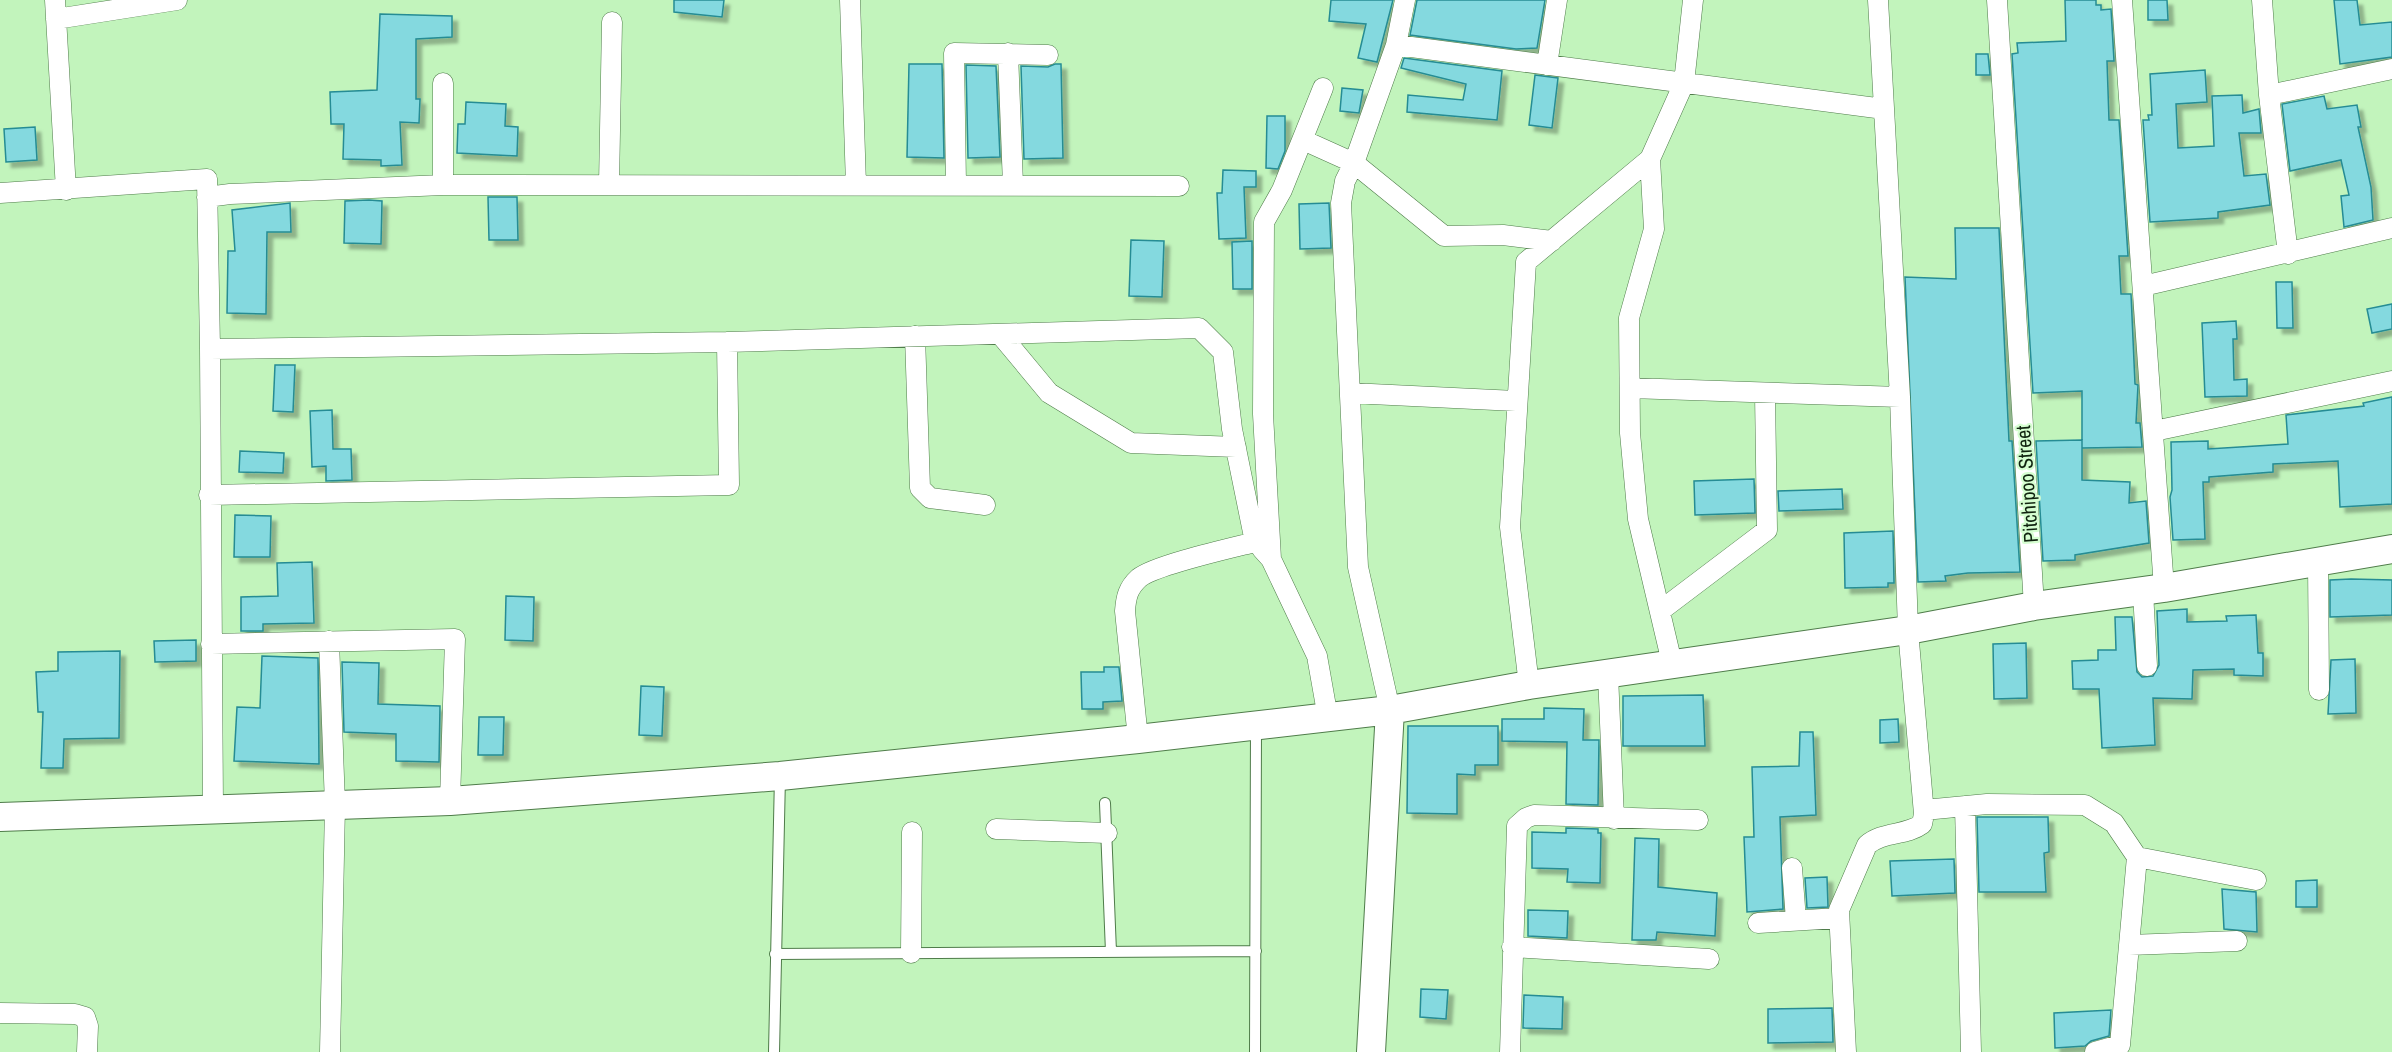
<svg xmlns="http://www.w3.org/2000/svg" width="2392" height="1052" viewBox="0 0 2392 1052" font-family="'Archivo Narrow',sans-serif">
  <defs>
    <filter id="shadow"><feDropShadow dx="5.5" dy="5.5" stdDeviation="1.5" flood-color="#0004"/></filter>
  </defs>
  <rect width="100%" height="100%" fill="#c2f4bc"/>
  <path fill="#84d9df" stroke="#258c94" stroke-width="1.5" filter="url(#shadow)" d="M 674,0 L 724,0 L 722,17 L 674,12 Z
    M 1331,0 L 1393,0 L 1377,62 L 1358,58 L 1366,24 L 1329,21 Z
    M 1417,0 L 1545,0 L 1537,48 L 1516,49 L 1410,35 Z
    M 2065,0 L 2096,0 L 2096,5 L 2101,5 L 2101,10 L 2111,9 L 2114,61 L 2107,61 L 2109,120 L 2119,120 L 2128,256 L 2119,256 L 2121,294 L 2131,294 L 2135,384 L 2138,385 L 2136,423 L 2140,423 L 2142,447 L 2082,448 L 2082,391 L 2033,393 L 2012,54 L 2018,53 L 2017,43 L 2066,41 Z
    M 2148,0 L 2167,0 L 2168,20 L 2148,20 Z
    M 2334,0 L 2357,0 L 2360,25 L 2392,22 L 2392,57 L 2340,64 Z
    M 380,14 L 452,16 L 452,37 L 416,39 L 416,99 L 420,99 L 419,123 L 400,122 L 402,165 L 381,166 L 381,160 L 343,159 L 344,124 L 331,124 L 330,92 L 377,90 Z
    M 1976,54 L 1988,54 L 1990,75 L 1976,75 Z
    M 1404,58 L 1502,71 L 1497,120 L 1407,112 L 1408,95 L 1463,100 L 1466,84 L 1401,68 Z
    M 909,64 L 942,64 L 944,158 L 907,157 Z
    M 1055,64 L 1061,64 L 1063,158 L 1024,159 L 1021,66 L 1048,67 Z
    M 966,65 L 996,66 L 1000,157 L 968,158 Z
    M 2205,70 L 2207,102 L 2176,104 L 2178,148 L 2214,146 L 2212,96 L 2242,95 L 2243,113 L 2259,109 L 2261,133 L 2239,133 L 2244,176 L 2266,174 L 2270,205 L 2218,212 L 2218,218 L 2150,222 L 2143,120 L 2149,120 L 2148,115 L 2152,115 L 2150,74 Z
    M 1535,75 L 1558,78 L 1552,128 L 1529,125 Z
    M 1342,88 L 1363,90 L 1359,113 L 1340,111 Z
    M 2324,96 L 2327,109 L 2357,105 L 2361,127 L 2358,127 L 2371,187 L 2373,220 L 2344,227 L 2341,196 L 2349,195 L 2341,160 L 2290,171 L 2282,104 Z
    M 466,102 L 506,104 L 505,126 L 518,127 L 517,156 L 457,153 L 458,124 L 465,124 Z
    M 1267,116 L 1285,116 L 1285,151 L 1278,169 L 1266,168 Z
    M 35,127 L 37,160 L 6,162 L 4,129 Z
    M 1223,170 L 1256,171 L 1256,187 L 1244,187 L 1246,238 L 1219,239 L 1217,193 L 1222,193 Z
    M 488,197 L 517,197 L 518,240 L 489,240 Z
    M 369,200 L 382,201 L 381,244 L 344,243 L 345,201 Z
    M 290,203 L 291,232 L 267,232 L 266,314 L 227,313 L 228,251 L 235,251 L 232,210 Z
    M 1329,203 L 1331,248 L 1300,249 L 1299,204 Z
    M 1955,228 L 1999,228 L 2009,441 L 2012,441 L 2020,572 L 1968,573 L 1945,576 L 1946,581 L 1918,582 L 1905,277 L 1956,279 Z
    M 1131,240 L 1164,241 L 1162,297 L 1129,296 Z
    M 1252,241 L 1252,289 L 1233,289 L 1232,242 Z
    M 2276,282 L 2292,282 L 2293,328 L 2277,328 Z
    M 2392,304 L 2392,329 L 2372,333 L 2367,309 Z
    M 2236,321 L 2237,339 L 2233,339 L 2234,380 L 2247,379 L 2247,396 L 2205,397 L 2202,323 Z
    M 275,365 L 295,365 L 293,412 L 273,411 Z
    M 2392,397 L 2392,504 L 2340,507 L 2338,461 L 2273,464 L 2273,472 L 2209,477 L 2209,482 L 2203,482 L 2205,539 L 2173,540 L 2170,497 L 2172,490 L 2171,442 L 2208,441 L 2208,449 L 2288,444 L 2286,415 L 2364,406 L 2363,403 Z
    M 332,410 L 333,449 L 351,449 L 352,480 L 326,481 L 326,466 L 312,467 L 310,411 Z
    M 2082,440 L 2082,480 L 2130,482 L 2129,503 L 2146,501 L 2149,543 L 2075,555 L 2075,560 L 2043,561 L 2036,441 Z
    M 240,451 L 284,453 L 283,473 L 239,472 Z
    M 1754,479 L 1755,513 L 1695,515 L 1694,481 Z
    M 1842,489 L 1843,509 L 1779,511 L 1778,491 Z
    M 235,515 L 271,516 L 270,557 L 234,557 Z
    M 1893,531 L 1894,583 L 1888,583 L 1888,587 L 1845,588 L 1844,533 Z
    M 312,562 L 314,623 L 263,624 L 263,631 L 241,631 L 241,597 L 278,596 L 277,563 Z
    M 2351,579 L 2392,580 L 2392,615 L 2330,617 L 2330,580 Z
    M 506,596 L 534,597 L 533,641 L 505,640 Z
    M 2187,609 L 2187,622 L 2227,621 L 2226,616 L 2256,615 L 2258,653 L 2263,653 L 2263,676 L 2234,675 L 2234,669 L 2193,670 L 2192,699 L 2153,698 L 2155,745 L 2102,748 L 2099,689 L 2073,689 L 2072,661 L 2098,660 L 2098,650 L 2116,650 L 2115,617 L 2132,617 L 2137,672 L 2142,677 L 2153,676 L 2159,665 L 2157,611 Z
    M 196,640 L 196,661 L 155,662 L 154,641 Z
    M 2026,643 L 2027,698 L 1994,699 L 1993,644 Z
    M 120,651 L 119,738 L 64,739 L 63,768 L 41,768 L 43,712 L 38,712 L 36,672 L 58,671 L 58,652 Z
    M 262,656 L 318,658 L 319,764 L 234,761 L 237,707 L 260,708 Z
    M 2355,659 L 2356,713 L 2328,714 L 2331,660 Z
    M 342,662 L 379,663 L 378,704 L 440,706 L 439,762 L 396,761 L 396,734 L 344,732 Z
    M 1104,667 L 1119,667 L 1122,701 L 1103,702 L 1103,709 L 1082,709 L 1081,672 L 1104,672 Z
    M 641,686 L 664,687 L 662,736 L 639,735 Z
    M 1703,695 L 1705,746 L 1623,746 L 1623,696 Z
    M 1544,708 L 1584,709 L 1583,740 L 1599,740 L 1598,805 L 1566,804 L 1567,742 L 1502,741 L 1502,719 L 1544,719 Z
    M 479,717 L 504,717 L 503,755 L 478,755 Z
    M 1898,719 L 1899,742 L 1880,743 L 1880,720 Z
    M 1408,726 L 1498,726 L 1498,765 L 1475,765 L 1475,775 L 1457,774 L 1457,814 L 1407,813 Z
    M 1800,732 L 1813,732 L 1816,815 L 1780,817 L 1783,909 L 1747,912 L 1744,837 L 1754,837 L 1752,767 L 1799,766 Z
    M 1977,817 L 2048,817 L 2049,852 L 2044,853 L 2046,892 L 1979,892 Z
    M 1566,828 L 1598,829 L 1598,833 L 1601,833 L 1600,883 L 1567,882 L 1568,869 L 1532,868 L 1532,832 L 1566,833 Z
    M 1635,838 L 1659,839 L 1658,887 L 1717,893 L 1715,936 L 1657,932 L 1656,940 L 1632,940 Z
    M 1954,859 L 1955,893 L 1892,896 L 1890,861 Z
    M 1827,877 L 1828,907 L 1807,908 L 1805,878 Z
    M 2317,880 L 2317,907 L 2296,907 L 2296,881 Z
    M 2222,889 L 2256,892 L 2257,932 L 2224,929 Z
    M 1528,910 L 1568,911 L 1567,938 L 1528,936 Z
    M 1421,989 L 1448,990 L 1446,1019 L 1420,1017 Z
    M 1524,995 L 1563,997 L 1562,1029 L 1523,1028 Z
    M 1832,1008 L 1833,1042 L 1768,1043 L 1768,1009 Z
    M 2111,1010 L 2109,1036 L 2091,1041 L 2085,1046 L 2055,1048 L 2054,1013 Z"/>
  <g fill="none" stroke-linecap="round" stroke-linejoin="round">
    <g stroke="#4f7c4a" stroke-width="12">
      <path id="lane" d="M 1105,803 L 1111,952
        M 775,954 L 1256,951
        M 774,1052 L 780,776
        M 1255,1052 L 1256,726"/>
    </g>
    <g stroke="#4f7c4a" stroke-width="21">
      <path id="street" d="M 55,0 L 66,190
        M 850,0 L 856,185
        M 1997,0 L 2034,606
        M 2122,0 L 2164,588
        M 2262,0 L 2269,95
        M 56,19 L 177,0
        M 1396,45 L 1884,109
        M 1008,53 L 1013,185
        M 1547,65 L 1557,0
        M 443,83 L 443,185
        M 1303,140 L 1354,163 L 1444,236 L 1503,235 L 1552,241
        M 1650,159 L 1654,229 L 1629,318 L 1630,433 L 1638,519 L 1672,663
        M 609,185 L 612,22
        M 956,185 L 954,53 L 1048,55
        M 0,193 L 207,179 L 210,349 L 727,342 L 729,485 L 209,495
        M 207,197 L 230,194 L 443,185 L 1179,186
        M 2288,254 L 2269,95 L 2392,69
        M 2143,286 L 2392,228
        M 1000,334 L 1049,393 L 1131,443 L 1236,447
        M 915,336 L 920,488 L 930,498 L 985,505
        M 727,342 L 1199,328 L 1223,352 L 1232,429 L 1255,542 C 1231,548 1155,565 1139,578 C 1128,588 1126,597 1125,611 L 1138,739
        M 210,349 L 213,809
        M 1630,388 L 1900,397
        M 1350,393 L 1516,401
        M 2154,431 L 2392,381
        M 1262,549 L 1271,559 L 1317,656 L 1328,718
        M 1271,559 L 1263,414 L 1264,222 L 1282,190 L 1323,88
        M 2318,561 L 2319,690
        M 2143,591 L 2147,666
        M 1660,611 L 1767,530 L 1765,393
        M 329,641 L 335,805 L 330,1052
        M 211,644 L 455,639 L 450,801
        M 1608,674 L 1614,819
        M 1529,685 L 1510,527 L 1526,262 L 1650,159 L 1684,83 L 1693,0
        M 1390,710 L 1358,567 L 1341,203 L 1345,181 L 1354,163 L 1396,45 L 1405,0
        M 1965,806 L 1971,1052
        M 1924,810 L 1987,804 L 2085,805 L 2114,823 L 2137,857 L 2120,1045 L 2095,1052
        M 996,829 L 1107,833
        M 2137,857 L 2256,880
        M 1792,868 L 1796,920
        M 1758,923 L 1838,918
        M 2129,945 L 2237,941
        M 1512,947 L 1709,959
        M 911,953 L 912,832
        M 0,1013 L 75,1014 L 85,1017 L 88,1026 L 87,1052
        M 1510,1052 L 1517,826 L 1526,818 L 1534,815 L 1698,820
        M 1846,1052 L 1839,910 L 1867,845 C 1883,831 1906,836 1922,824 L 1924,814 L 1908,630 L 1900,397 L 1878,0"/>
    </g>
    <g stroke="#4f7c4a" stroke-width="30">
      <path id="secondary" d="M 0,817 L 450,801 L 780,776 L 1138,739 L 1390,710 L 1529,685 L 1908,630 L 2034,606 L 2164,588 L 2392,549
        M 1371,1052 L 1390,710"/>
    </g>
    <use href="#lane" stroke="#fff" stroke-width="10"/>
    <use href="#street" stroke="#fff" stroke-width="20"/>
    <use href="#secondary" stroke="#fff" stroke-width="28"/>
  </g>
  <g text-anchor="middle" stroke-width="4.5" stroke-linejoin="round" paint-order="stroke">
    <g font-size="20" fill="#10230f" stroke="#d6fed1">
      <text transform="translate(2027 484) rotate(-94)" y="7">Pitchipoo Street</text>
    </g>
  </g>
</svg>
